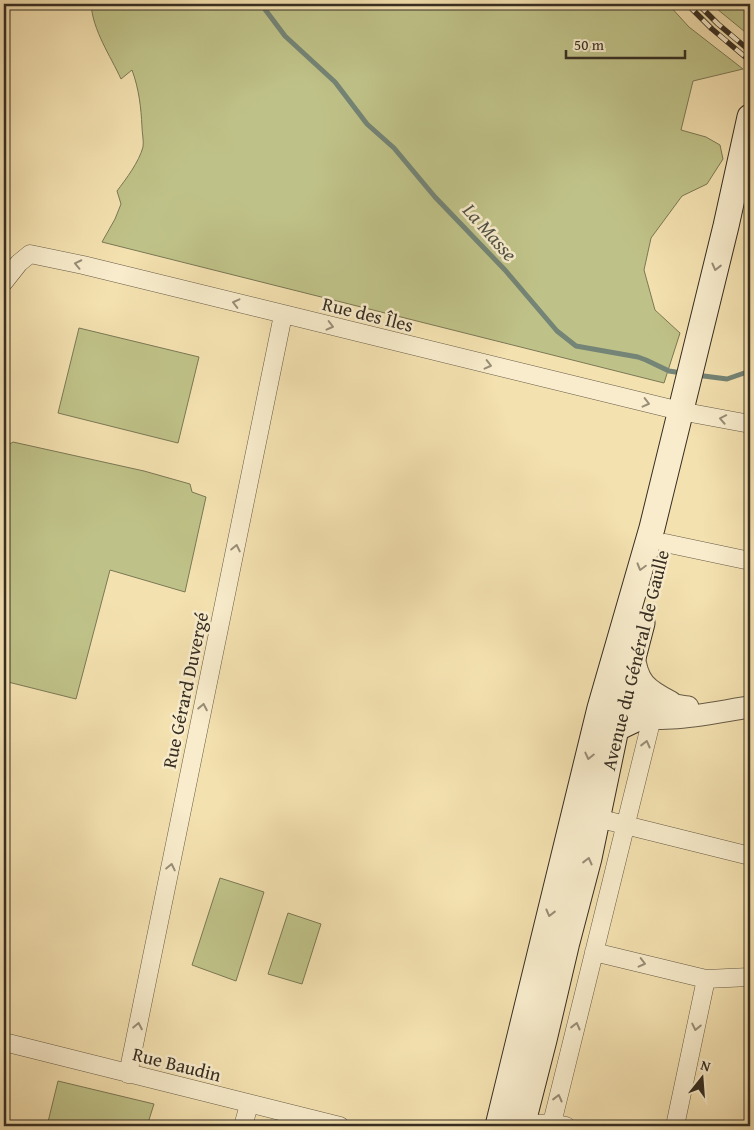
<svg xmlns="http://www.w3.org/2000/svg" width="754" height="1130" viewBox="0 0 754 1130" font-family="'Gentium Book Plus',serif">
  <rect width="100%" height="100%" fill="#f4e1b0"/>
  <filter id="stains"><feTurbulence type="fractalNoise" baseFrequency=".004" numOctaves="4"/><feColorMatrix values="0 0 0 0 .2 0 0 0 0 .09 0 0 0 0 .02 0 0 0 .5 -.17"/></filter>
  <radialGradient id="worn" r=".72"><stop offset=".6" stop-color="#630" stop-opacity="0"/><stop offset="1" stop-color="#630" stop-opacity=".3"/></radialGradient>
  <path fill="#bfc288" stroke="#7b7855" d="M 91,4 L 668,4 L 689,27 L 743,69 L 693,81 L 681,130 L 706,137 L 720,145 L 723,159 L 707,184 L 682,196 L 651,238 L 644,270 L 655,310 L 680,333 L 664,383 L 102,242 L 115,219 L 121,204 L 117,191 C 126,179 139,162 143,147 C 144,141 142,133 142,127 C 141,107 139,89 132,70 L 121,79 C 110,55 93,31 91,4 Z
    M 711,4 L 750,4 L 750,36 Z
    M 79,328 L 199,357 L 178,443 L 58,413 Z
    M 13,442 L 144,471 L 190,484 L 192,492 L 206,497 L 185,592 L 110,570 L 76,699 L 4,681 L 4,448 Z
    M 220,878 L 264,892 L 236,981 L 192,965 Z
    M 288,913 L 321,924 L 302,984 L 268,974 Z
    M 58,1081 L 154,1104 L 147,1126 L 47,1126 Z"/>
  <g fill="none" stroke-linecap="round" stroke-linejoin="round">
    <path stroke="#748476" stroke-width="5" d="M 261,4 L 285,36 L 335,82 L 367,124 L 394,148 L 435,197 L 505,270 L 557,331 L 576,346 L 638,357 L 646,360 L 669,371 L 682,373
      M 696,375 L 727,379 L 750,371"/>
    <g stroke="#665b46" stroke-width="19">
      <path id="minor" d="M 4,282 L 19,263 L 30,254 L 83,265 L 680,411 L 750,424
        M 665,543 L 750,561
        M 597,818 L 750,856
        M 594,952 L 706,979 L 750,977
        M 4,1042 L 340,1126
        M 128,1074 L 283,315
        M 513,1118 L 538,1124 L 552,1123 L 566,1126
        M 552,1123 L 652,718
        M 243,1126 L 249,1105
        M 675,1126 L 706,979"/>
    </g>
    <g stroke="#665b46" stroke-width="23">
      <path id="tertiary" d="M 634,654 C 637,682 646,689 671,702
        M 608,705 C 629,694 665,704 688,707
        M 625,711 C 652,728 719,711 750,707"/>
    </g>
    <g stroke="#372e22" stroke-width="27">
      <path id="secondary" d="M 617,728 L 640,717
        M 498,1126 L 600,708 L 652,528 L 726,226 L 750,117
        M 522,1126 L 544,1040 L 567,942 L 589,858 L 622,700 L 642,623"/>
    </g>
    <use href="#minor" stroke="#f8eccc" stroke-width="18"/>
    <use href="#tertiary" stroke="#f8eccc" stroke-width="21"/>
    <use href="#secondary" stroke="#f8eccc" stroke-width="25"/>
    <g stroke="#372e22" stroke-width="5.5">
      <path id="rail" d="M 687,4 L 712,29 L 750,61
        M 698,4 L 718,24 L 750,51"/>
    </g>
    <use href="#rail" stroke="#f8eccc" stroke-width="4" stroke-dasharray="11" stroke-linecap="butt"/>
  </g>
  <defs><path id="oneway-chevron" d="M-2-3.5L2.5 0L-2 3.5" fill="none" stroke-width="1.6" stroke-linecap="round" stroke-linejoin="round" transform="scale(1.25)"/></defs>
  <g stroke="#988d77">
    <use href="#oneway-chevron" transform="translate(78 264) rotate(-168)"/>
    <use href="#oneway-chevron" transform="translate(716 267) rotate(104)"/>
    <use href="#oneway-chevron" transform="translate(236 303) rotate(-166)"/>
    <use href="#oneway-chevron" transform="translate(330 326) rotate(14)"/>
    <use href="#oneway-chevron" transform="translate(488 365) rotate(14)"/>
    <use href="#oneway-chevron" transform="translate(646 403) rotate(14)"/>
    <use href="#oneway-chevron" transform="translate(723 419) rotate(-169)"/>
    <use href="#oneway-chevron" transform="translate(236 548) rotate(-78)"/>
    <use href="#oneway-chevron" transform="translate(641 567) rotate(106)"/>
    <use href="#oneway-chevron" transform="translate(203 707) rotate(-79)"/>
    <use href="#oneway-chevron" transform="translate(646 744) rotate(-76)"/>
    <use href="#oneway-chevron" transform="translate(589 756) rotate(103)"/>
    <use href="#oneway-chevron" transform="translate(588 861) rotate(-76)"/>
    <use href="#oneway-chevron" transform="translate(171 867) rotate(-78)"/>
    <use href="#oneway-chevron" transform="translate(550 913) rotate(104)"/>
    <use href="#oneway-chevron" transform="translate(642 963) rotate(14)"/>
    <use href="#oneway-chevron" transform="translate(138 1026) rotate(-79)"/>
    <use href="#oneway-chevron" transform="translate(576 1026) rotate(-76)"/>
    <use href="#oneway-chevron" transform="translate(696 1027) rotate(102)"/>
    <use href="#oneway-chevron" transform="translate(558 1098) rotate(-76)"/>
  </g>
  <g text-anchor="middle" stroke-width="5" stroke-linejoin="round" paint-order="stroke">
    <g font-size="19" fill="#372e22" stroke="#f8eccc">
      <text transform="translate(368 314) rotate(14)" y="7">Rue des Îles</text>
      <text transform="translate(635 660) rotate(-76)" y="7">Avenue du Général de Gaulle</text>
      <text transform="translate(185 690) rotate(-78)" y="7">Rue Gérard Duvergé</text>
      <text transform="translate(177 1064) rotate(14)" y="7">Rue Baudin</text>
    </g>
    <g font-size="20" font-style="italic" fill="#505245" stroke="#f8eccc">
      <text transform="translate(490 232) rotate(48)" y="7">La Masse</text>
    </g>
  </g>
  <rect width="754" height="1130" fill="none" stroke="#f4e1b0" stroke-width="20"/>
  <rect x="5" y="5" width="744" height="1120" fill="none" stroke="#372e22" stroke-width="2.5"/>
  <rect x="10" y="10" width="734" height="1110" fill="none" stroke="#372e22"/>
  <g transform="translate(702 1078) rotate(17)" stroke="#f8eccc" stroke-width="4" paint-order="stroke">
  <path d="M0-4L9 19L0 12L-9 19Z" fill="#372e22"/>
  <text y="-8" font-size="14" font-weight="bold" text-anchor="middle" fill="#372e22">N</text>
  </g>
  <path d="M566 50v8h119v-8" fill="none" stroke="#372e22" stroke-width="2.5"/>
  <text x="574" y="50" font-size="15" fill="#372e22" stroke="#f8eccc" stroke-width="4" paint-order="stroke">50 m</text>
  <rect width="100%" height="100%" filter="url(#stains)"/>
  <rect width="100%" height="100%" fill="url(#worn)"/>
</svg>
